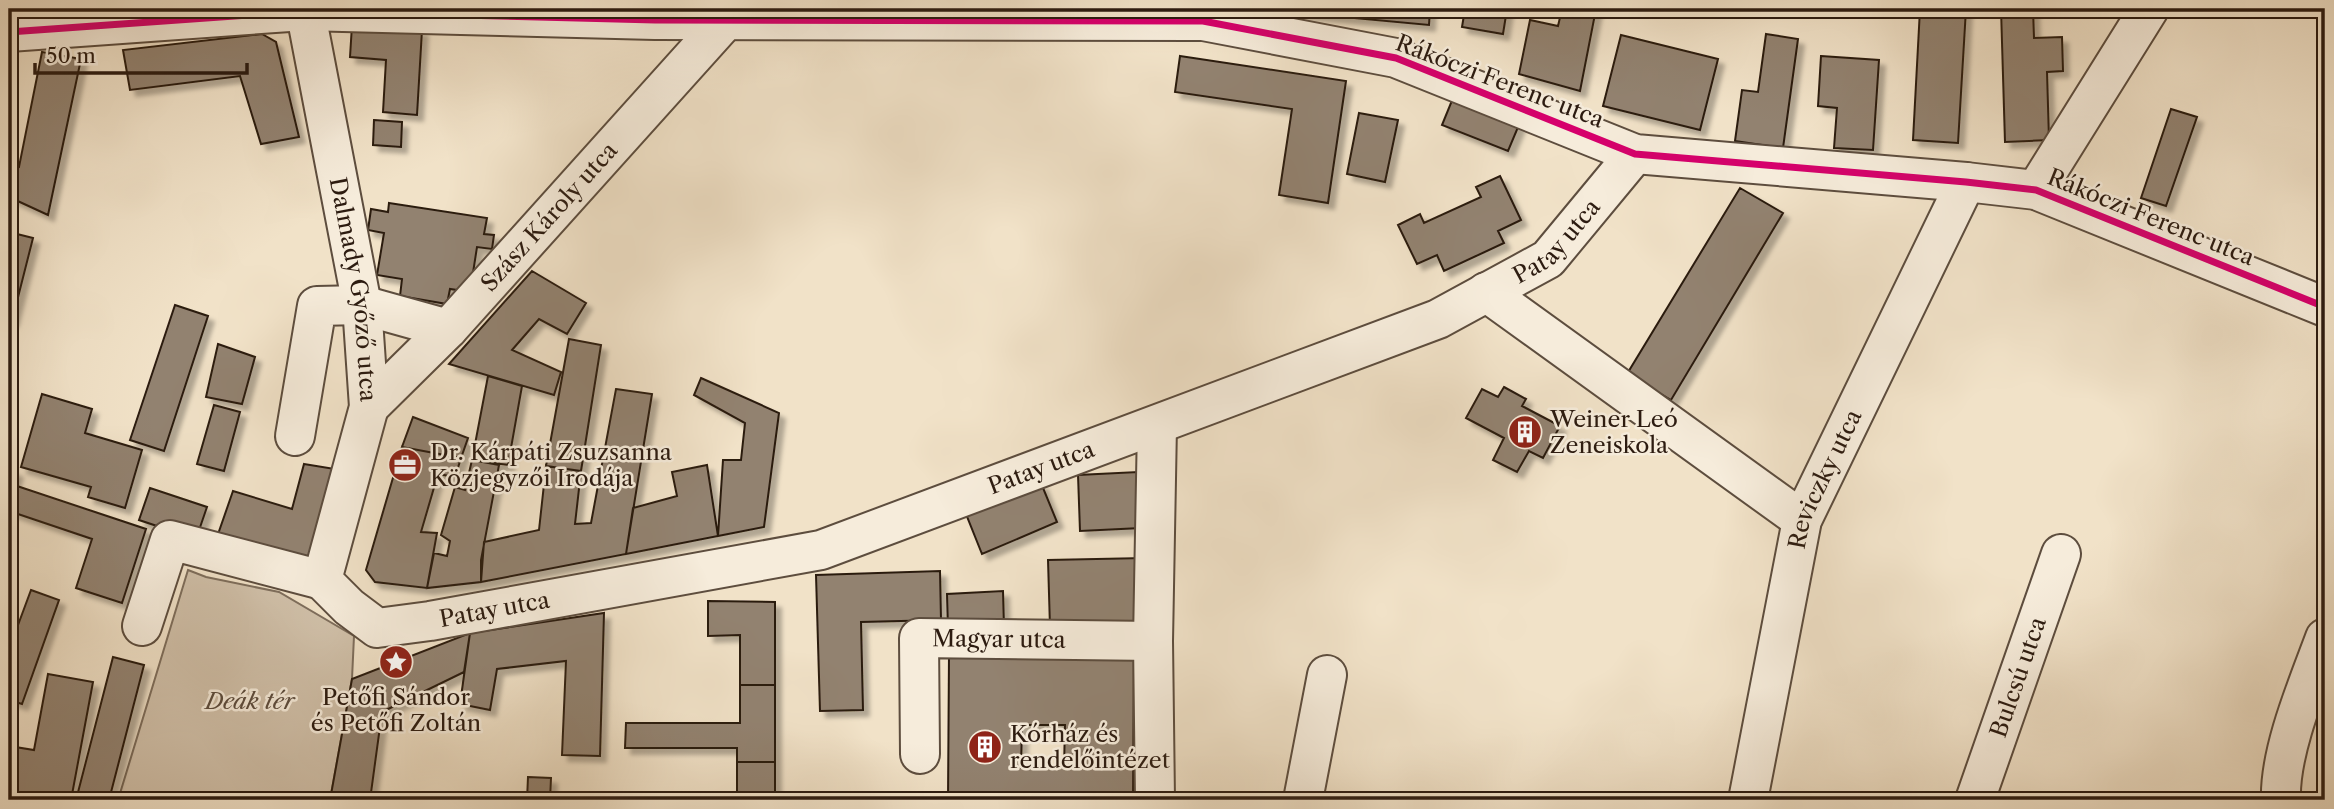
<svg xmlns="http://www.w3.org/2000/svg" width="2334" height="809" viewBox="0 0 2334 809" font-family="'Libre Caslon Text',serif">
  <defs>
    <filter id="shadow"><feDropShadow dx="6" dy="6" stdDeviation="2" flood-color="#0004"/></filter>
  </defs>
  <rect width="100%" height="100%" fill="#f1e2c8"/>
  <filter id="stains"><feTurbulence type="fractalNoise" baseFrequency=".00286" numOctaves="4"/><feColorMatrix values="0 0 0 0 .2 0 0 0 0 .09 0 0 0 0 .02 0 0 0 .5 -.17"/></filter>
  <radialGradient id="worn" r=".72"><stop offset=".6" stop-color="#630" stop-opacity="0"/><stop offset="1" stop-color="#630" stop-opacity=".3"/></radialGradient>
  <path fill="#d0c0a9" stroke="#7e6e5c" stroke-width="2" d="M 188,570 L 206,577 L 279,592 L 354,636 L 352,679 L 330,800 L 118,800 Z"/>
  <path fill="#928270" stroke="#2c1b10" stroke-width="2" fill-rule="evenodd" filter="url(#shadow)" d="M 1257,9 L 1430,9 L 1429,25 Z
    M 1465,9 L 1507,9 L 1503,34 L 1462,27 Z
    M 1562,9 L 1596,9 L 1580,91 L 1519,74 L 1530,20 L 1558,26 Z
    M 1920,9 L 1966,9 L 1958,143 L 1913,140 Z
    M 2001,9 L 2033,9 L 2034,38 L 2062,37 L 2063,71 L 2047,72 L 2049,140 L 2005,142 Z
    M 352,25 L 422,30 L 417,115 L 383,112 L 386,60 L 350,57 Z
    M 262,34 L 276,42 L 299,137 L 261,144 L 240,76 L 130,90 L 123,50 Z
    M 1766,34 L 1798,39 L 1783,148 L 1735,141 L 1742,90 L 1758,92 Z
    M 1621,35 L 1718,59 L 1700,130 L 1603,106 Z
    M 42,52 L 81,59 L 48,215 L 9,197 L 9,163 L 19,167 Z
    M 1180,56 L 1346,81 L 1328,203 L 1279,195 L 1292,109 L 1175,92 Z
    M 1821,56 L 1879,60 L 1873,150 L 1834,148 L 1837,108 L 1818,106 Z
    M 1455,93 L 1521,120 L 1508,151 L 1442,125 Z
    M 2171,109 L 2197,117 L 2166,206 L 2141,198 Z
    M 1359,113 L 1398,120 L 1385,182 L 1347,174 Z
    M 374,120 L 402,122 L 401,147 L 373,145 Z
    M 1500,176 L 1521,220 L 1498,231 L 1504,243 L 1444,271 L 1437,255 L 1417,264 L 1398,225 L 1420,214 L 1424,223 L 1481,197 L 1476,187 Z
    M 1740,188 L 1783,213 L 1671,400 L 1627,374 Z
    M 389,203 L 487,218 L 484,234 L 494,235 L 492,249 L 477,247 L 470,292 L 450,289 L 447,304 L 400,296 L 402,279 L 377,275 L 384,233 L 368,230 L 371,209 L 388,212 Z
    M 9,232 L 33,238 L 12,321 L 9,320 Z
    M 532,271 L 586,303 L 567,334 L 539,319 L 512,350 L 561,372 L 554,395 L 449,364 Z
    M 175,305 L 208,316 L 164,451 L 130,440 Z
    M 569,339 L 601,345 L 581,471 L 546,466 Z
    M 218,344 L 255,357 L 242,404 L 206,397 Z
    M 488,376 L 522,386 L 508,465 L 472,460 Z
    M 701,378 L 779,413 L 764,527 L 718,536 L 723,460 L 741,460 L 745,423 L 694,395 Z
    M 1504,387 L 1526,399 L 1522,406 L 1560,426 L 1543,458 L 1529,451 L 1517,472 L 1493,460 L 1504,438 L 1466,418 L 1482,389 L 1498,397 Z
    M 616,389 L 652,394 L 626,554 L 481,582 L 484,542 L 539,530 L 546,466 L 581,471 L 575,524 L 591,523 Z
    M 42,394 L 92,409 L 85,433 L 142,450 L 125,508 L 88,497 L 91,487 L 21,467 Z
    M 214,405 L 240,412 L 224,471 L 197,464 Z
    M 413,417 L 468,438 L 461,458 L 402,447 Z
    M 402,447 L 461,458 L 455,477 L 438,474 L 421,532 L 437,533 L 427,588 L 375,582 L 366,570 Z
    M 472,460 L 499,465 L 481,560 L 481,582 L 427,588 L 434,553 L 447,556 L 450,541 L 441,535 L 455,487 L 465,490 Z
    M 304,464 L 347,471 L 325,560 L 216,540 L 233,491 L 292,509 Z
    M 707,465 L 718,536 L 626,554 L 633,508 L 677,496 L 672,472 Z
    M 9,469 L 17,472 L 9,497 Z
    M 1138,472 L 1141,528 L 1080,531 L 1078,475 Z
    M 1041,483 L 1057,522 L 982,554 L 966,514 Z
    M 14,485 L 146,529 L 122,603 L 76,588 L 92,539 L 9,511 L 9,500 Z
    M 150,488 L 207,507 L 196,539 L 139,520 Z
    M 1145,558 L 1147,625 L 1050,627 L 1048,560 Z
    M 940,571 L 941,620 L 861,622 L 863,710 L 820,711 L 816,575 Z
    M 31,590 L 59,600 L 22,704 L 9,700 L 9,622 L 18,625 Z
    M 1003,591 L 1004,627 L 948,629 L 947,594 Z
    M 708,601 L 775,602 L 775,685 L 740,685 L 740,635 L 708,636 Z
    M 604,613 L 600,756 L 562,755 L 566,661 L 497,669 L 490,710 L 460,704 L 470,633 Z
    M 470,633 L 464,672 L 382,712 L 370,800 L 372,800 L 330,800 L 352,679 Z
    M 949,655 L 1134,657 L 1133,800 L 948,800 ZM 1022,725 L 1065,725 L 1064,768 L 1021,768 Z
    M 113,657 L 144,665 L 109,800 L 76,800 Z
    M 48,674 L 93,682 L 71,800 L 9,800 L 9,746 L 34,750 Z
    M 740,685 L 775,685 L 775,762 L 737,762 L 737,748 L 625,748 L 626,723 L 740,723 Z
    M 737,762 L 775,762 L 775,800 L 737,800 Z
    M 528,777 L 551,778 L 550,800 L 527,800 Z"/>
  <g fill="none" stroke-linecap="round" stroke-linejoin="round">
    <g stroke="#5d4d3e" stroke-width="42">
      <g id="minor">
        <path id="s1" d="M 305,9 L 362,305 L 369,407 L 322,580 L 349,607 L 377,628 L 430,621 L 821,550 L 1438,319 L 1548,259 L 1635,154"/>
        <path d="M 9,32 L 304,11 L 655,20 L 1203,21 L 1396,58 L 1635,154 L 1966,182 L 2036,190 L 2325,307"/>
        <path d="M 2036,190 L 2149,9"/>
        <path d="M 1486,292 L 1802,520"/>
        <path id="s2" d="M 369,407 L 448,329 L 726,20"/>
        <path d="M 295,436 L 317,306 L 362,305 L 448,329"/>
        <path d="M 142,626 L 170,540 L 322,580"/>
        <path id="s3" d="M 920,754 L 919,638 L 1153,641"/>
        <path d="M 1155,800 L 1153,641 L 1157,425"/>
        <path d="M 1303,800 L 1327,675"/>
        <path id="s4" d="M 1748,800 L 1802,520 L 1966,182"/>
        <path id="s5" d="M 1975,800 L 2061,554"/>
        <path d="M 2281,800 C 2279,752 2308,684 2325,638"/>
      </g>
    </g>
    <use href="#minor" stroke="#f6ecdb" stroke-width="38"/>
    <g stroke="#f6ecdb" stroke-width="11">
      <path id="cycleway" d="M 9,32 L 304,11 L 655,20 L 1203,21 L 1396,58 L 1635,154 L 1966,182 L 2036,190 L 2325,307"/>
    </g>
    <use href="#cycleway" stroke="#d6006c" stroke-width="7"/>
  </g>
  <defs>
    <g id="building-disc" transform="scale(1.75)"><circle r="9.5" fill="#8f2418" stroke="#f6ecdb"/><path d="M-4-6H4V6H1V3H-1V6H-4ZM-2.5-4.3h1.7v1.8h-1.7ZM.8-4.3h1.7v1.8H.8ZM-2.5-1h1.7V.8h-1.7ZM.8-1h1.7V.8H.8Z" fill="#fff"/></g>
    <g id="office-disc" transform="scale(1.75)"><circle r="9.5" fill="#8f2418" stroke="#f6ecdb"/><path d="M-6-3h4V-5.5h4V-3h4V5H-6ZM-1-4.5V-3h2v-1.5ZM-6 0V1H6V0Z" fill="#fff"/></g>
    <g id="sight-disc" transform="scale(1.75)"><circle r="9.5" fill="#8f2418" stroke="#f6ecdb"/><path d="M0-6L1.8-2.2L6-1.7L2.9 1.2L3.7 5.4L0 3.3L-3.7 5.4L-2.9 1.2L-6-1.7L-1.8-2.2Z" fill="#fff"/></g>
  </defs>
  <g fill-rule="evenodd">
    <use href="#building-disc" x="1525" y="432"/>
    <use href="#office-disc" x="405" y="465"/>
    <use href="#sight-disc" x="396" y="662"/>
    <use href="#building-disc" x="985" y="747"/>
  </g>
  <g text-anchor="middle" stroke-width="5" stroke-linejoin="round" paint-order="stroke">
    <g font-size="23" fill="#2c1b10" stroke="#f6ecdb">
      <text transform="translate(1500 81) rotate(21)" y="8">Rákóczi Ferenc utca</text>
      <text dy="8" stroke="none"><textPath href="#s2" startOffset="262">Szász Károly utca</textPath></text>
      <text transform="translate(2151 217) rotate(22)" y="8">Rákóczi Ferenc utca</text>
      <text dy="8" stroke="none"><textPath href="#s1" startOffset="1909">Patay utca</textPath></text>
      <text dy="8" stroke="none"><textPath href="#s1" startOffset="285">Dalmady Győző utca</textPath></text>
      <text dy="8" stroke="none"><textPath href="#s1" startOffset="1342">Patay utca</textPath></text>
      <text dy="8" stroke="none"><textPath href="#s4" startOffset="331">Reviczky utca</textPath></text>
      <text dy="8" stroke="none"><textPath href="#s1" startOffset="775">Patay utca</textPath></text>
      <text dy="8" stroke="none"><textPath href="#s3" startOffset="196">Magyar utca</textPath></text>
      <text dy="8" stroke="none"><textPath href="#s5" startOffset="130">Bulcsú utca</textPath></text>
    </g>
    <g font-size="23" fill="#2c1b10" stroke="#f6ecdb" text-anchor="start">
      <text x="1550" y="427">Weiner Leó<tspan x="1550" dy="26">Zeneiskola</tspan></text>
      <text x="430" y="460">Dr. Kárpáti Zsuzsanna<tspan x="430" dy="26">Közjegyzői Irodája</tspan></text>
      <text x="396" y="705" text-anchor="middle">Petőfi Sándor<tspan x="396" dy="26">és Petőfi Zoltán</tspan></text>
      <text x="1010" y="742">Kórház és<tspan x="1010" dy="26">rendelőintézet</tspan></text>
    </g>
    <g font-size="23" font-style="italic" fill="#5d4d3e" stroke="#f6ecdb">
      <text x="250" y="709">Deák tér</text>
    </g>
  </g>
  <rect width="2334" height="809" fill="none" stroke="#f1e2c8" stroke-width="35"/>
  <rect x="10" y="10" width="2313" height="788" fill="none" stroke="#2c1b10" stroke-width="3.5"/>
  <rect x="18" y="18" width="2299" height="774" fill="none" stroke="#2c1b10" stroke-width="2"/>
  <path d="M35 63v10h212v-10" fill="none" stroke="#2c1b10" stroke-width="3.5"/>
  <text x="46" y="63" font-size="21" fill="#2c1b10" stroke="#f6ecdb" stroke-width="5" paint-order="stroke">50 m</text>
  <rect width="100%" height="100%" filter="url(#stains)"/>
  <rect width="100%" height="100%" fill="url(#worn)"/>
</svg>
